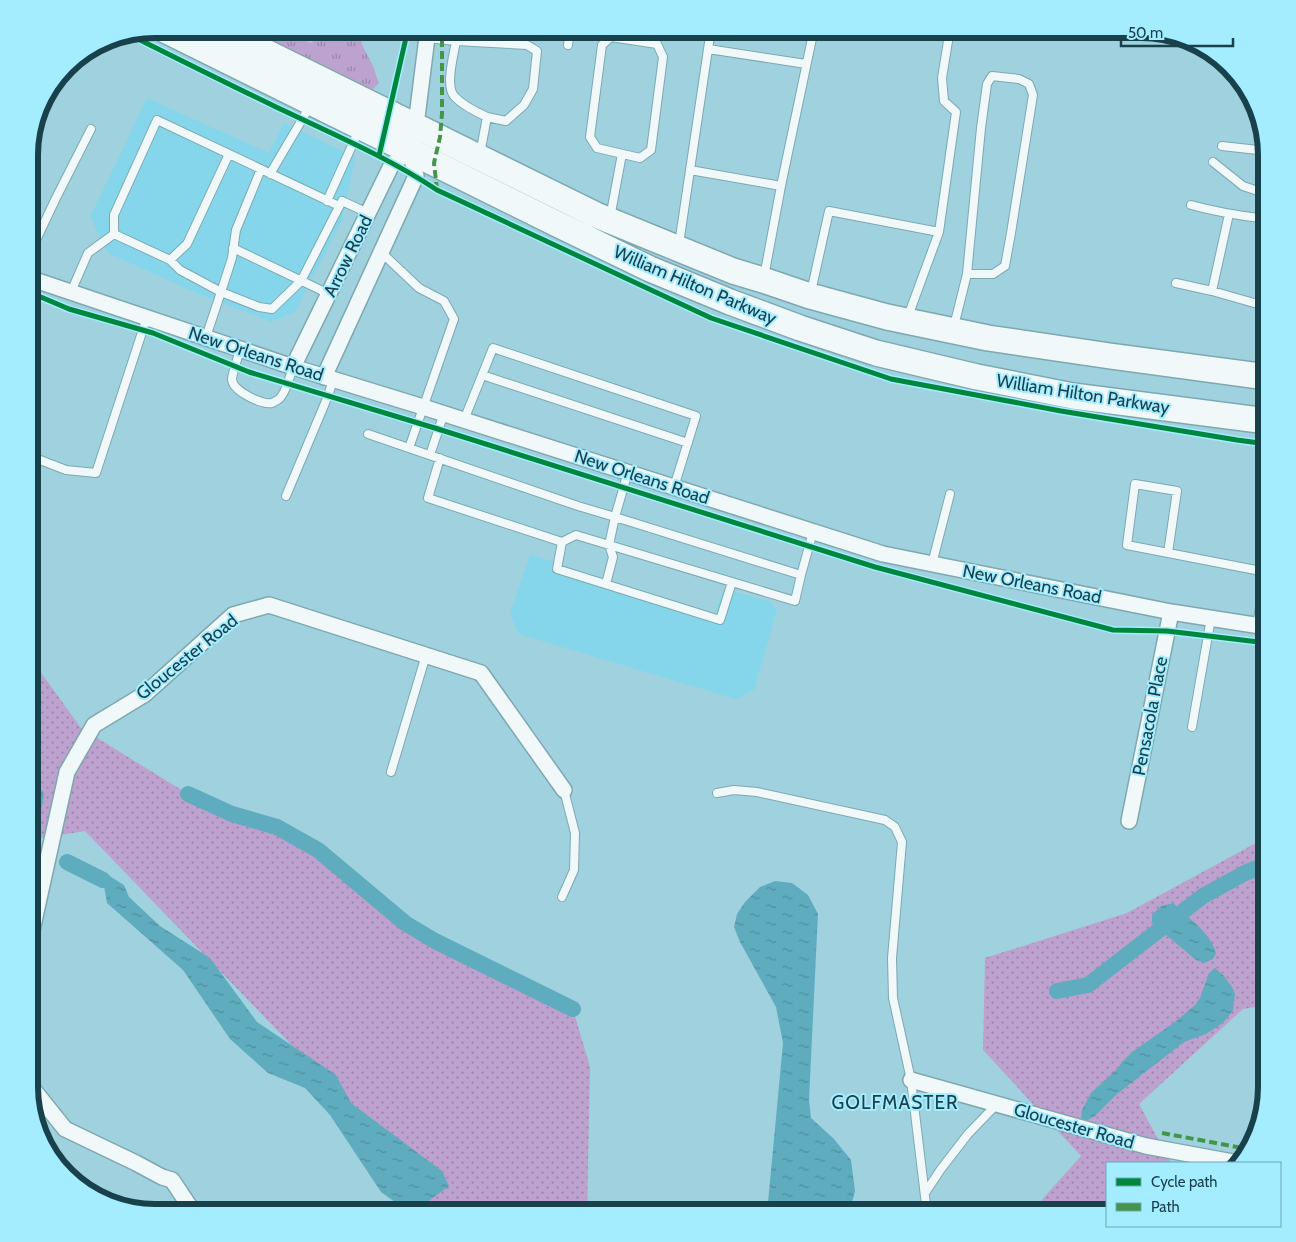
<svg xmlns="http://www.w3.org/2000/svg" width="1296" height="1242" viewBox="0 0 1296 1242" font-family="Cabin,sans-serif">
  <defs>
    <pattern id="grass-dots" width="8" height="8" patternUnits="userSpaceOnUse" patternTransform="scale(1.25)"><rect width="8" height="8" fill="#bda1ce"/><path d="M2 2h.1M6 6h.1" fill="none" stroke="#9985a9" stroke-width="1.8" stroke-linecap="round"/></pattern>
    <pattern id="park-tufts" width="24" height="20" patternUnits="userSpaceOnUse" patternTransform="scale(1.25)"><rect width="24" height="20" fill="#bda1ce"/><path d="M3 7l-1-3M5 7V3M7 7l1-3M15 17l-1-3M17 17v-4M19 17l1-3" fill="none" stroke="#9985a9"/></pattern>
    <pattern id="water-ripples" width="26" height="14" patternUnits="userSpaceOnUse" patternTransform="scale(1.25)"><rect width="26" height="14" fill="#5facbe"/><path d="M2 4q2-2 4 0t4 0M15 11q2-2 4 0t4 0" fill="none" stroke="#4e8e9c"/></pattern>
  </defs>
  <rect width="100%" height="100%" fill="#9fd2de"/>
  <path fill="#85d6ea" d="M 147,98 L 269,153 L 284,123 L 355,157 L 343,218 L 295,312 L 271,322 L 192,291 L 108,253 L 90,217 Z
    M 530,554 L 713,617 L 724,589 L 769,601 L 777,610 L 754,690 L 736,699 L 519,634 L 510,614 Z"/>
  <path fill="url(#grass-dots)" d="M 29,656 L 81,728 L 188,794 L 232,814 L 277,827 L 318,850 L 405,923 L 435,941 L 573,1009 L 590,1067 L 587,1213 L 413,1213 L 417,1175 L 85,831 L 29,840 Z
    M 1267,837 L 1267,1005 L 1243,1009 L 1139,1104 L 1171,1163 L 1107,1163 L 1107,1213 L 1030,1213 L 1081,1156 L 983,1050 L 985,958 L 1127,913 Z"/>
  <path fill="url(#park-tufts)" d="M 259,29 L 279,29 L 287,33 L 311,43 L 314,41 L 317,29 L 363,29 C 358,45 366,50 372,64 C 375,70 376,77 379,83 L 373,89 L 366,88 L 320,67 L 291,51 L 270,41 L 258,32 Z"/>
  <path fill="url(#water-ripples)" d="M 29,765 L 44,795 L 36,839 L 29,856 Z
    M 108,875 L 124,885 L 129,897 L 160,926 L 210,958 L 257,1022 L 336,1075 L 351,1103 L 442,1171 L 449,1186 L 419,1208 L 399,1205 L 381,1192 L 330,1115 L 305,1088 L 268,1073 L 230,1039 L 183,970 L 107,903 L 103,880 Z
    M 775,881 L 792,883 L 808,895 L 818,914 L 809,1100 L 811,1118 L 834,1139 L 851,1160 L 855,1191 L 849,1213 L 767,1213 L 783,1043 L 776,1007 L 740,942 L 734,927 L 737,914 L 745,902 L 760,887 Z
    M 1173,903 C 1188,918 1210,932 1216,953 L 1213,959 L 1204,963 L 1196,960 L 1152,923 L 1152,915 L 1161,906 Z
    M 1215,968 L 1224,976 L 1232,987 L 1235,994 L 1233,1010 L 1223,1023 L 1206,1034 L 1184,1042 L 1117,1094 L 1095,1116 L 1086,1121 L 1081,1118 L 1082,1110 L 1091,1093 L 1118,1068 L 1122,1062 L 1132,1052 L 1175,1022 L 1195,1005 L 1200,998 L 1209,973 Z"/>
  <g fill="none" stroke-linecap="round" stroke-linejoin="round">
    <path stroke="#5facbe" stroke-width="16" d="M 188,794 L 232,814 L 277,827 L 318,850 L 405,923 L 435,941 L 573,1009
      M 67,862 L 103,880
      M 1057,991 L 1088,985 L 1203,896 L 1245,873 L 1267,864"/>
    <g stroke="#7ea8b1" stroke-width="10">
      <path id="service" d="M 611,37 L 657,44 L 663,57 L 651,150 L 640,158 L 597,148 L 590,137 L 602,45 Z
        M 427,38 L 456,41 C 454,54 445,85 454,96 C 462,105 476,112 487,117 L 480,154
        M 456,41 L 527,45 L 537,51 L 533,89 L 524,105 L 506,121 L 487,117
        M 568,45 L 570,29
        M 708,49 L 806,64
        M 1222,146 L 1258,150 L 1266,148
        M 1213,162 L 1243,186 L 1267,194
        M 261,169 L 236,230 L 232,258 L 221,292 L 259,307 L 272,309 L 301,281 L 342,201 L 368,213
        M 690,170 L 781,186
        M 270,174 L 310,106
        M 327,201 L 359,130
        M 1191,205 C 1216,212 1241,216 1267,219
        M 610,218 L 622,154
        M 939,232 L 956,112 L 944,101 L 942,78 L 950,29
        M 114,234 L 170,260 L 180,270 L 221,292 L 206,337
        M 679,244 L 711,29
        M 233,248 L 329,294
        M 381,252 L 419,288 L 444,301 L 454,319 L 409,448
        M 29,255 L 56,198 L 91,129
        M 170,260 L 187,244 L 229,154
        M 764,277 L 781,186 L 814,29
        M 1176,283 L 1212,291 L 1254,303 L 1267,303
        M 1212,291 L 1229,214
        M 71,292 L 88,253 L 114,234 L 114,215 L 157,120 L 339,206
        M 811,292 L 829,211 L 939,232 L 907,319
        M 954,326 L 967,274 L 981,128 L 987,84 L 992,76 L 1019,79 L 1029,84 L 1033,95 L 1011,233 L 1005,266 L 993,274 L 967,274
        M 240,349 C 238,358 233,370 232,379 C 232,391 262,405 272,403 C 274,402 278,400 279,399 C 286,393 290,376 293,367
        M 482,375 L 688,443
        M 464,420 L 493,348 L 696,416 L 674,487
        M 368,434 L 578,506 L 615,517 L 628,472
        M 430,455 L 444,413
        M 35,458 L 66,470 L 96,473 L 147,317
        M 440,458 L 428,498 L 562,542 L 576,535 L 795,601 L 801,575
        M 286,496 L 328,396 L 333,380
        M 562,542 L 557,569 L 720,620 L 732,582
        M 1168,553 L 1177,491 L 1135,484 L 1127,545 L 1266,572
        M 932,564 L 950,494
        M 606,584 L 613,557 L 609,545 L 615,517 L 801,575 L 813,532
        M 1257,626 L 1267,565
        M 1192,727 L 1211,618
        M 391,772 L 426,655
        M 717,793 L 734,790 L 757,792 L 885,820 L 895,827 L 902,842 L 892,958 L 893,998 L 911,1080 L 927,1213
        M 562,897 L 574,870 L 575,833 L 564,790
        M 925,1193 L 941,1169 L 968,1134 L 997,1104"/>
    </g>
    <g stroke="#7ea8b1" stroke-width="18">
      <path id="minor" d="M 29,278 L 293,367 L 423,407 L 883,554 L 1171,612 L 1267,627
        M 293,367 L 392,164 L 410,151
        M 324,377 L 416,176 L 410,151 L 416,125 L 428,29
        M 1129,821 L 1171,612
        M 29,944 L 67,772 L 94,725 L 145,694 L 233,615 L 269,605 L 481,673 L 564,790
        M 911,1080 L 1146,1146 L 1238,1163
        M 29,1084 L 65,1129 L 136,1163 L 162,1177 L 172,1180 L 194,1213"/>
    </g>
    <g stroke="#7ea8b1" stroke-width="28">
      <path id="trunk" d="M 163,29 L 555,223 L 650,269 L 730,302 L 800,328 L 876,353 L 977,377 L 1073,396 L 1267,421
        M 219,29 L 596,215 L 733,271 L 763,280 L 810,296 L 887,317 L 988,338 L 1110,356 L 1267,377"/>
    </g>
    <use href="#service" stroke="#f1f8fa" stroke-width="8"/>
    <use href="#minor" stroke="#f1f8fa" stroke-width="15"/>
    <use href="#trunk" stroke="#f1f8fa" stroke-width="25"/>
    <path stroke="#459548" stroke-width="4" stroke-dasharray="8 4" stroke-linecap="butt" d="M 437,190 L 434,163 L 440,137 L 442,114 L 442,29
      M 1162,1133 L 1248,1149"/>
    <g stroke="#a4ecff" stroke-width="8">
      <path id="cycleway" d="M 128,34 C 176,58 224,82 272,105 C 328,132 386,156 437,190 L 711,318 L 891,379 L 1061,411 L 1237,440 L 1267,444
        M 379,156 L 408,29
        M 29,292 L 69,309 L 153,333 L 249,372 L 438,429 L 875,567 L 1113,630 L 1167,631 L 1267,643"/>
    </g>
    <use href="#cycleway" stroke="#00873e" stroke-width="5"/>
  </g>
  <g text-anchor="middle" stroke-width="4" stroke-linejoin="round" paint-order="stroke">
    <g font-size="18" fill="#19414b" stroke="#a4ecff">
      <text transform="translate(348 256) rotate(-64)" y="6">Arrow Road</text>
      <text transform="translate(695 285) rotate(23)" y="6">William Hilton Parkway</text>
      <text transform="translate(256 354) rotate(18)" y="6">New Orleans Road</text>
      <text transform="translate(1083 394) rotate(9)" y="6">William Hilton Parkway</text>
      <text transform="translate(642 477) rotate(18)" y="6">New Orleans Road</text>
      <text transform="translate(1032 584) rotate(11)" y="6">New Orleans Road</text>
      <text transform="translate(187 657) rotate(-39)" y="6">Gloucester Road</text>
      <text transform="translate(1150 716) rotate(-79)" y="6">Pensacola Place</text>
      <text transform="translate(1074 1126) rotate(16)" y="6">Gloucester Road</text>
    </g>
    <g font-size="19" letter-spacing="1" fill="#19414b" stroke="#a4ecff">
      <text x="895" y="1109">GOLFMASTER</text>
    </g>
  </g>
  <path d="M0 0H1296V1242H0ZM155 38H1141A117 117 0 0 1 1258 155V1087A117 117 0 0 1 1141 1204H155A117 117 0 0 1 38 1087V155A117 117 0 0 1 155 38Z" fill="#a4ecff" fill-rule="evenodd"/>
  <path fill="none" stroke="#19414b" stroke-width="6" d="M155 38H1141A117 117 0 0 1 1258 155V1087A117 117 0 0 1 1141 1204H155A117 117 0 0 1 38 1087V155A117 117 0 0 1 155 38Z"/>
  <rect x="1106" y="1162" width="175" height="65" fill="#a4ecff" stroke="#6ca8b7"/>
  <rect x="1116" y="1178" width="25" height="8" fill="#00873e" stroke="#6ca8b7"/>
  <text x="1151" y="1187" font-size="15" fill="#19414b">Cycle path</text>
  <rect x="1116" y="1203" width="25" height="8" fill="#459548" stroke="#6ca8b7"/>
  <text x="1151" y="1212" font-size="15" fill="#19414b">Path</text>
  <path d="M1121 38v8h112v-8" fill="none" stroke="#19414b" stroke-width="2.5"/>
  <text x="1128" y="38" font-size="15" fill="#19414b" stroke="#a4ecff" stroke-width="4" paint-order="stroke">50 m</text>
</svg>
